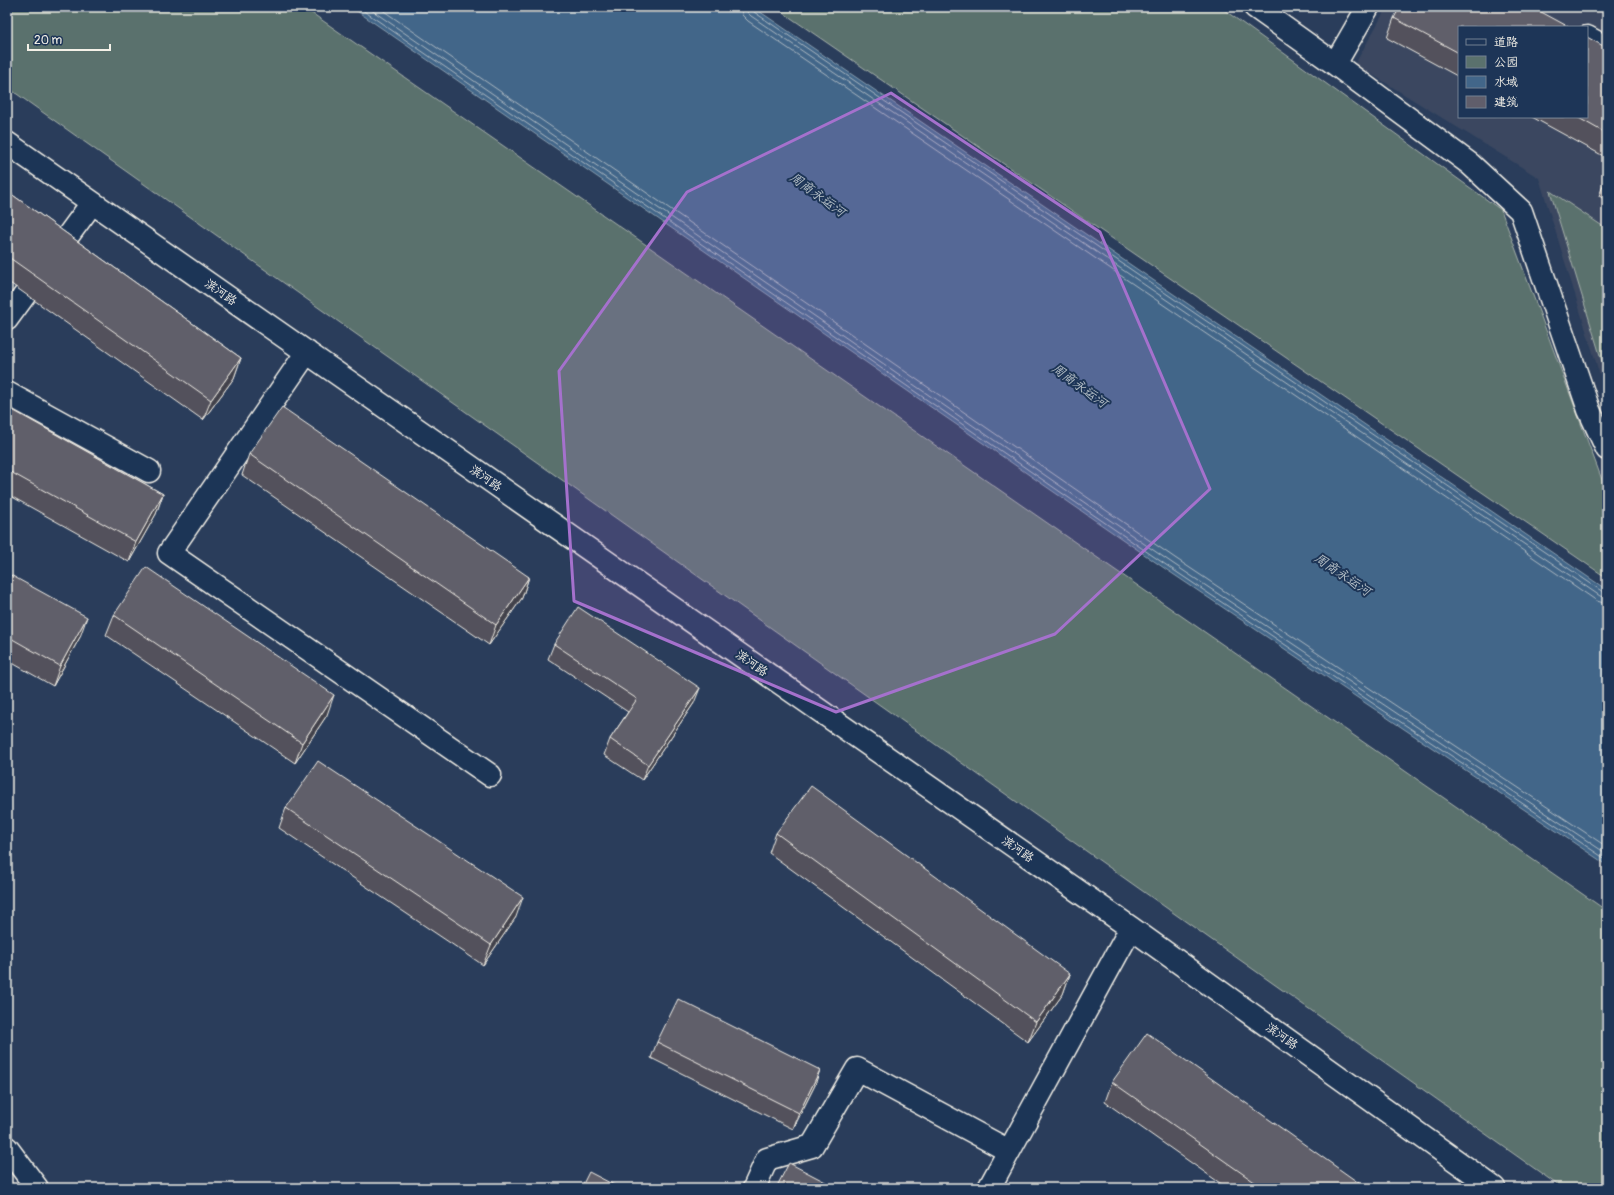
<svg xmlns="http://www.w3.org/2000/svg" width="1614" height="1195" viewBox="0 0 1614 1195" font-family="Pangolin,'LXGW WenKai TC',sans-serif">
  <rect width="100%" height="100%" fill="#2a3d5b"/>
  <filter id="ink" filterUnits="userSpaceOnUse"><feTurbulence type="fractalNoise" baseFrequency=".025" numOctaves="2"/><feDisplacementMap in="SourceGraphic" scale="8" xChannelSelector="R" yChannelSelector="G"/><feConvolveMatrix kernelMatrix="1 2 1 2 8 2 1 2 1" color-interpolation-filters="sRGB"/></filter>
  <g filter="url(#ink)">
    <path fill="#3a4760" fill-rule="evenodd" d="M 1387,7 L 1607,7 L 1607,398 L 1539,178 L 1355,64 ZM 1459,27 L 1587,27 L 1587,117 L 1459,117 Z"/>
    <path fill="#5a716d" stroke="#a7b1aa" d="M 7,7 L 303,7 L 1607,911 L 1607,1188 L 1562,1188 L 7,87 Z
      M 775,7 L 1220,7 L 1501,210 L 1607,493 L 1607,578 Z
      M 1550,191 L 1607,229 L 1607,378 Z"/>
    <path fill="#426689" stroke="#899eaf" d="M 351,7 L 753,7 L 1607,590 L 1607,865 L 1167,570 Z"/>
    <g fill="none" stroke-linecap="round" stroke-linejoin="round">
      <path stroke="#adb9c2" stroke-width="1" d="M 358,7 L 1169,567 L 1607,860
        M 367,7 L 1172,563 L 1607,854
        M 378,7 L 1175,558 L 1607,847
        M 741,7 L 742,15 L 748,21 L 1597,601 L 1607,604
        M 747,7 L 747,12 L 751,16 L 1600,596 L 1607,598
        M 752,7 L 754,12 L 1603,592 L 1607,593"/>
      <g stroke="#f4f1e8" stroke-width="25">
        <path id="minor" d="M 1255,7 L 1335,64 L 1470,164 L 1521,211 L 1589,410 L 1607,449
          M 1587,37 L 1607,48
          M 1335,64 L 1368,7
          M 7,143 L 1131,928 L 1494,1188
          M 7,319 L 92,203
          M 307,352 L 169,553 L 490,775
          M 7,393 L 149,471
          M 7,1148 L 37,1188
          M 754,1188 L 767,1159 L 812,1146 L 857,1069 L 1009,1151
          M 989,1188 L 1131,928"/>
      </g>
      <use href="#minor" stroke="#1d3557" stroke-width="22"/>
    </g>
    <path fill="#53515c" stroke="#f4f1e8" d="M 1394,18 L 1459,27 L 1459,77 L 1387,38 Z
      M 1607,48 L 1607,158 L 1532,117 L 1587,117 Z
      M 1607,175 L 1607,200 L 1599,196 Z
      M 7,191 L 241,358 L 234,378 L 203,420 L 7,281 Z
      M 7,407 L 163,494 L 156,514 L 129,562 L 7,494 Z
      M 249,454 L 529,577 L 522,598 L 489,645 L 242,475 Z
      M 7,573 L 80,637 L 53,686 L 7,660 Z
      M 114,615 L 327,715 L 295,763 L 106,635 Z
      M 554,644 L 694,703 L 642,780 L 604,755 L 610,739 L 628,712 L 548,659 Z
      M 286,808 L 516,917 L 483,965 L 279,828 Z
      M 776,833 L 1070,974 L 1063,994 L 1028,1042 L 769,853 Z
      M 657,1042 L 815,1085 L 793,1129 L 651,1058 Z
      M 1112,1082 L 1366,1188 L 1227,1188 L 1105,1102 Z"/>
    <path fill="#43424b" stroke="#f4f1e8" d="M 241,358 L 234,378 L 203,420 L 211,400 Z
      M 163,494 L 156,514 L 129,562 L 136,542 Z
      M 529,577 L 522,598 L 489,645 L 496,625 Z
      M 87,617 L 80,637 L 53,686 L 60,666 Z
      M 700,688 L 694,703 L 642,780 L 648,765 Z
      M 334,695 L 327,715 L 295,763 L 302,743 Z
      M 523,897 L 516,917 L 483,965 L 491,945 Z
      M 1070,974 L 1063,994 L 1028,1042 L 1036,1022 Z
      M 820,1070 L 815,1085 L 793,1129 L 799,1113 Z"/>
    <path fill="#605e6b" stroke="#f4f1e8" d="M 1400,7 L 1532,7 L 1569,27 L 1459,27 L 1459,53 L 1394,18 Z
      M 1587,37 L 1607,48 L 1607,134 L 1577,117 L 1587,117 Z
      M 7,191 L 241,358 L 211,400 L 7,256 Z
      M 7,407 L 163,494 L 136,542 L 7,470 Z
      M 282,407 L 529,577 L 496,625 L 249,454 Z
      M 146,567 L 334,695 L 302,743 L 114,615 Z
      M 7,573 L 87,617 L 60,666 L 7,636 Z
      M 578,607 L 700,688 L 648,765 L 610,739 L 637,699 L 554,644 Z
      M 318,761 L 523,897 L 491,945 L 286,808 Z
      M 811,786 L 1070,974 L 1036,1022 L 776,833 Z
      M 678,999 L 820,1070 L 799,1113 L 657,1042 Z
      M 1147,1033 L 1366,1188 L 1263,1188 L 1112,1082 Z
      M 789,1163 L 837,1188 L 776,1188 Z
      M 589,1172 L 620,1188 L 581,1188 Z"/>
  </g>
  <path fill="#a571cd" fill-opacity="0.2" stroke="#a571cd" stroke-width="3" stroke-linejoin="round" d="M 891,93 L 1100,232 L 1210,489 L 1055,634 L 836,712 L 574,601 L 559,371 L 687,192 Z"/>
  <g text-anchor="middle" stroke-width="4" stroke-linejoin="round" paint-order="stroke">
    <g font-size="12" fill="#f4f1e8" stroke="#1d3557">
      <text transform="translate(221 292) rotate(35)" y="4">滨河路</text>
      <text transform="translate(486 478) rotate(35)" y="4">滨河路</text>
      <text transform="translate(752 663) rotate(35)" y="4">滨河路</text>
      <text transform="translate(1018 849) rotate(35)" y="4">滨河路</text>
      <text transform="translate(1282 1036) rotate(36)" y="4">滨河路</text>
    </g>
    <g font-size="13" font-style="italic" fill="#b6c0c7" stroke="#1d3557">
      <text transform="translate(818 194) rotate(36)" y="5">周商永运河</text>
      <text transform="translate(1080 385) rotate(36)" y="5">周商永运河</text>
      <text transform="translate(1343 574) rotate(34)" y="5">周商永运河</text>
    </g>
  </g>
  <rect width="1614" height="1195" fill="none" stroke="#1d3557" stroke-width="24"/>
  <rect x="12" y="12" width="1590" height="1171" fill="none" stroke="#f4f1e8" stroke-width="1.5" filter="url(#ink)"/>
  <rect x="1458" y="26" width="130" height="92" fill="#1d3557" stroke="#738091"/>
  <rect x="1466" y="39" width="20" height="6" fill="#1d3557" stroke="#738091"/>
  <text x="1494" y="46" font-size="12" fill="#f4f1e8">道路</text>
  <rect x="1466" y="56" width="20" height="12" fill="#5a716d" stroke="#738091"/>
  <text x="1494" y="66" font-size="12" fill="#f4f1e8">公园</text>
  <rect x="1466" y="76" width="20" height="12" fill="#426689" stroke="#738091"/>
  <text x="1494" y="86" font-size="12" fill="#f4f1e8">水域</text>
  <rect x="1466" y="96" width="20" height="12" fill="#605e6b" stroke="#738091"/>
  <text x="1494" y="106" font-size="12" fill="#f4f1e8">建筑</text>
  <path d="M28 44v6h82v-6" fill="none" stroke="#f4f1e8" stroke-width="2"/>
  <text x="34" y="44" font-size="12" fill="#f4f1e8" stroke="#1d3557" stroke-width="3" paint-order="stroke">20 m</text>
</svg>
